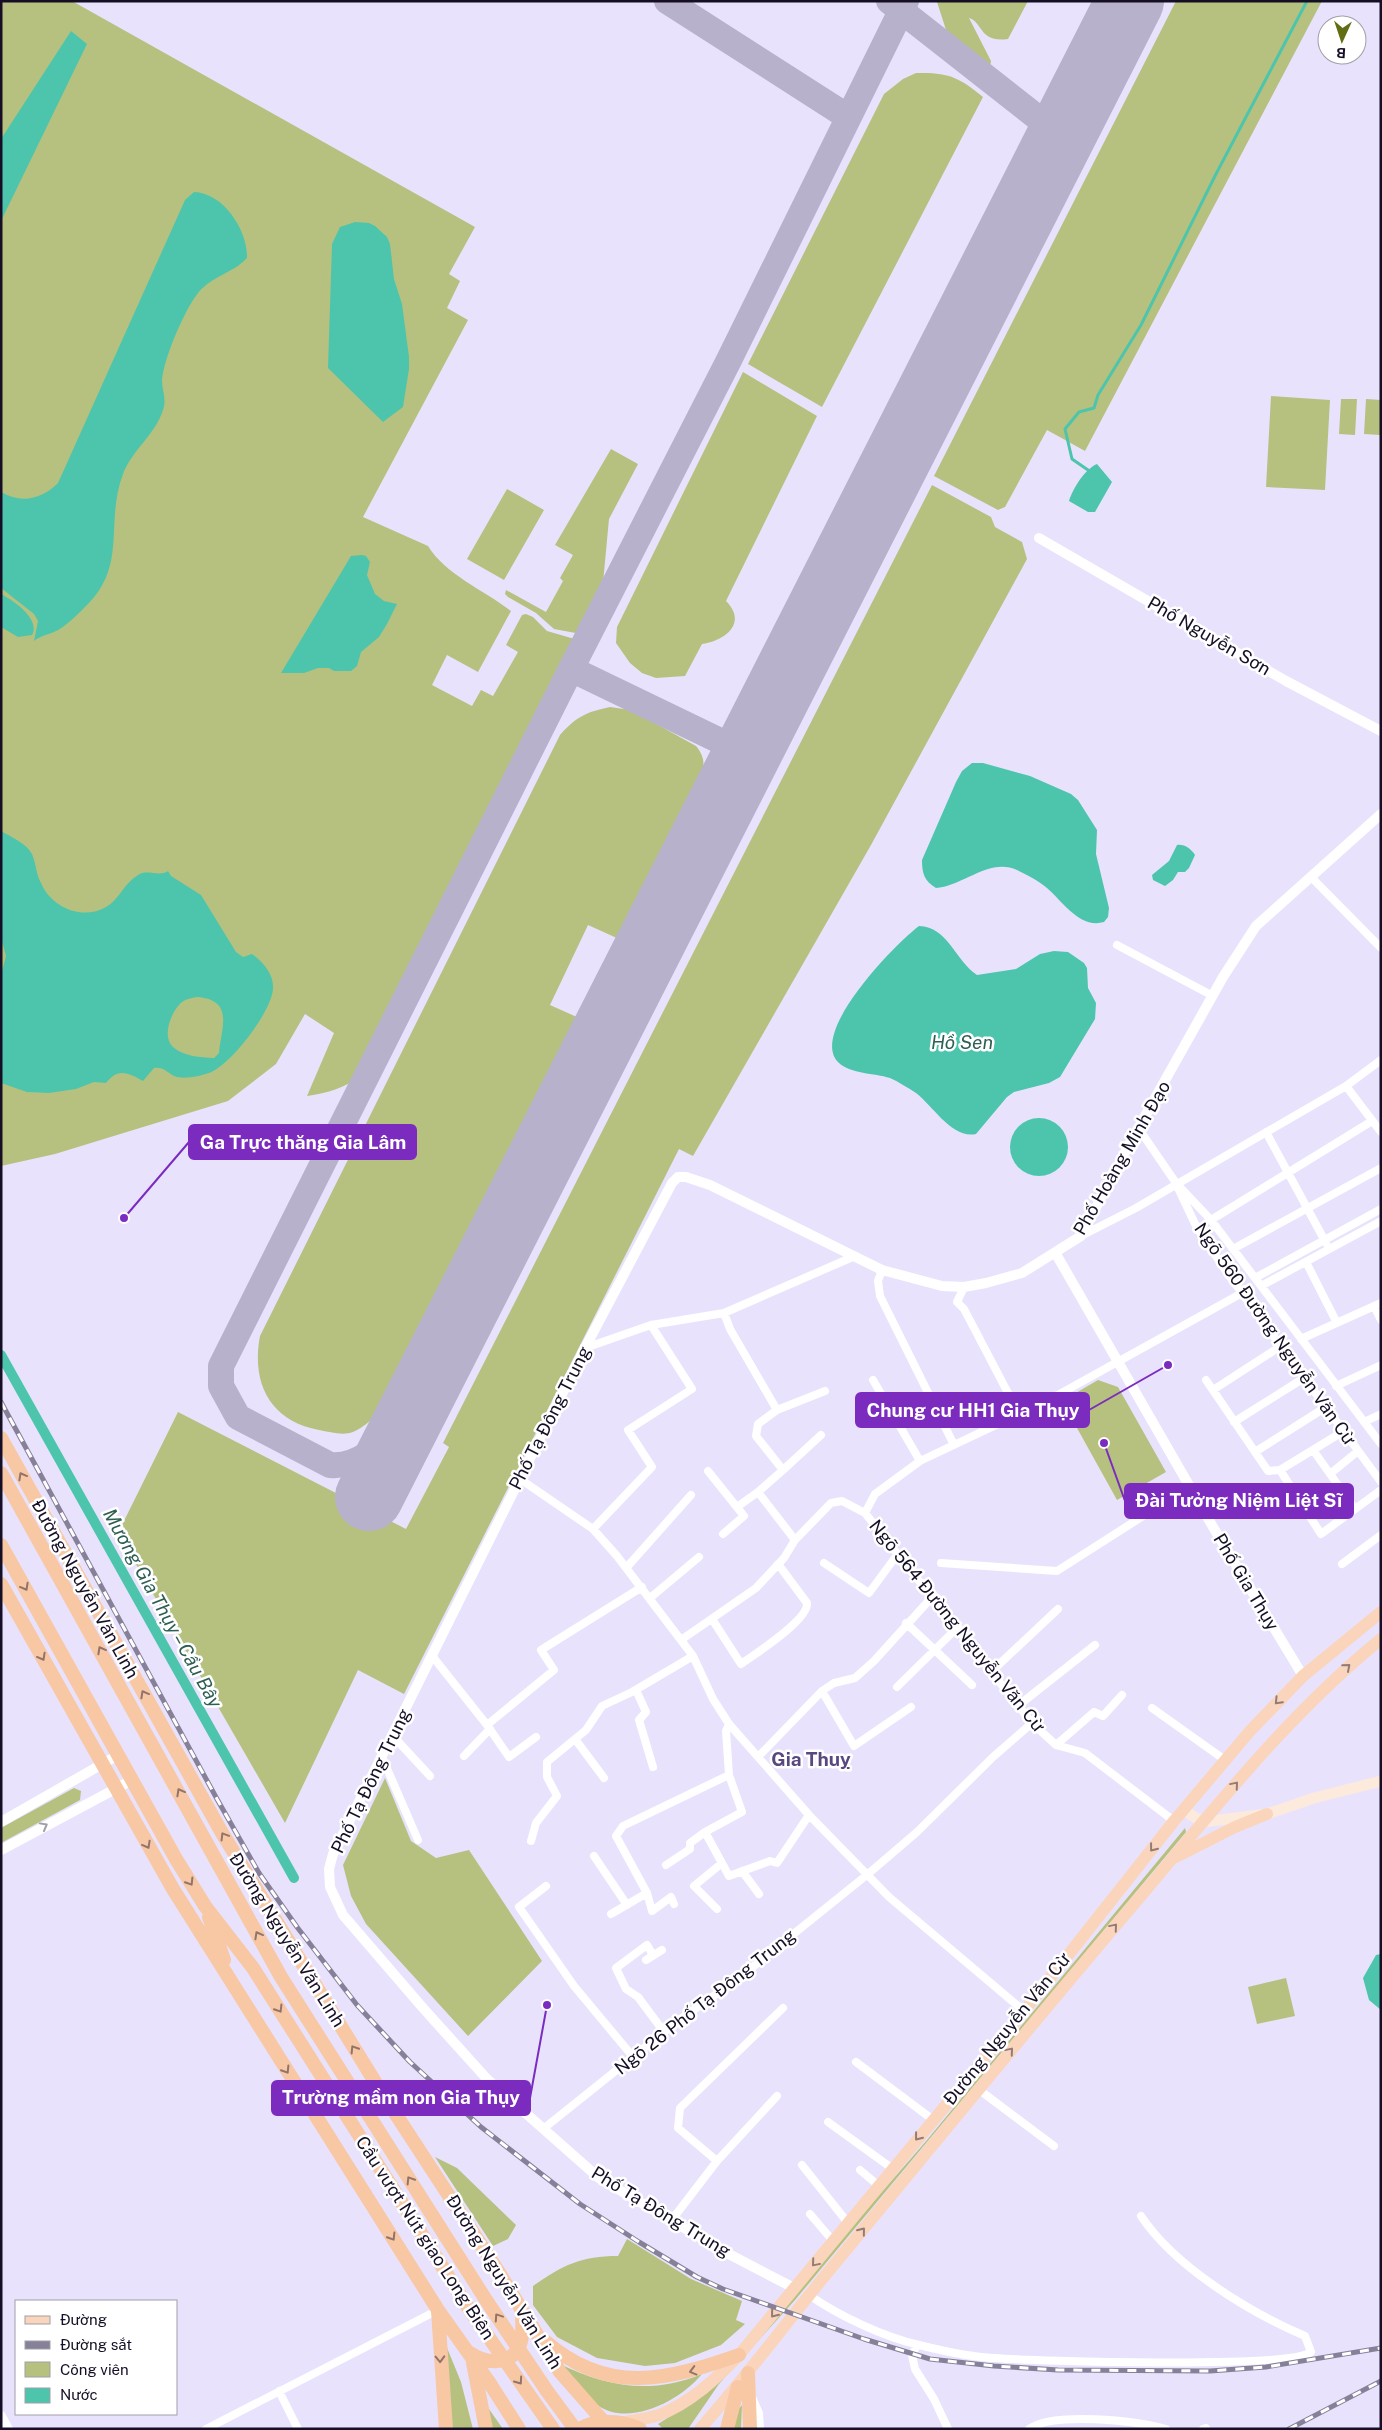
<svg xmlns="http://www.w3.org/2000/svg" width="1382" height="2430" viewBox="0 0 1382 2430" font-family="'Public Sans',sans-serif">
  <rect width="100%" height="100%" fill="#e9e2fd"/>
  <path fill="#b6c17f" d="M 1,1 L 72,1 L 475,227 L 449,274 L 460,281 L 447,308 L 468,320 L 363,517 L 428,546 C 446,575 484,590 511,611 L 478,672 L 447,655 L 432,685 L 472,706 L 481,690 L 493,696 L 518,652 L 506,645 L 522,615 L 526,614 L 533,617 L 547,631 L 578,640 L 362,1075 C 345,1088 328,1093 307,1096 L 334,1033 L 305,1014 L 276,1064 L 228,1101 L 55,1154 L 1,1166 Z
    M 1028,1 L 1008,39 C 979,43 983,22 969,18 L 991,61 L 990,67 L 947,33 L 937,2 Z
    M 1176,1 L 1322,1 L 1085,451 L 1047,430 L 1005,507 L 998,510 L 934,476 Z
    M 916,73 C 948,72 959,77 983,97 L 822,407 L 748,364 L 884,94 L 903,79 Z
    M 743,372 L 817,416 L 726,601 C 748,623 725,641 702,644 L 685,676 L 656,678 L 642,673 L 630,663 L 616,643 L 617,627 Z
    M 1271,396 L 1330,400 L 1325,490 L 1266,487 Z
    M 1341,399 L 1357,399 L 1355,435 L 1339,434 Z
    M 1366,399 L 1381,400 L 1380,435 L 1364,434 Z
    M 611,449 L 638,464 L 609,519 L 603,583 L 598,601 L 581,634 L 554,629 L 536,613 L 508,597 L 505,594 L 506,590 L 546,612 L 563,581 L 560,578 L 573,555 L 555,545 Z
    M 932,485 L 991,517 L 995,527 L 1022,542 L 1027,559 L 871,845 L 693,1156 L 679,1149 L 404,1694 L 358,1670 L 285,1823 L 118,1533 L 178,1412 L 406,1529 L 449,1447 L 443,1443 Z
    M 507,489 L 544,510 L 504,580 L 467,559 Z
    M 610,707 L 631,710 L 696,746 C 707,759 704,769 699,784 L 619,939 L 588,925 L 550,1005 L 579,1018 L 378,1413 C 371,1420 363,1428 353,1432 C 343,1436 330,1432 319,1430 C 270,1421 251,1383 260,1336 L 560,735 C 576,717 586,712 610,707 Z
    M 1098,1380 L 1118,1387 L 1166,1472 L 1117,1500 L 1062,1401 Z
    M 385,1778 L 411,1841 L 436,1858 L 469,1850 L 542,1961 L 468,2036 L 366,1924 L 351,1896 L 343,1865 Z
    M 74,1788 L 81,1791 L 80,1800 L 1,1843 L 1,1828 Z
    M 1185,1828 L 1186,1832 L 795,2300 L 719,2384 L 688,2429 L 663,2429 L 658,2424 L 707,2393 L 927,2140 Z
    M 1286,1978 L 1295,2016 L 1257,2024 L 1248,1987 Z
    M 435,2157 L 457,2168 L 516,2225 L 508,2239 L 493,2246 Z
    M 627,2239 L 691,2279 L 742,2301 L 736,2320 L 745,2324 L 721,2345 L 675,2363 L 645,2366 L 597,2358 L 557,2337 L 533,2305 L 533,2286 C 563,2265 581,2256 618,2256 Z
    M 443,2338 L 461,2382 L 473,2429 L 447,2429 Z
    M 558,2363 C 607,2387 650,2395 702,2374 C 681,2400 629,2428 597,2405 C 584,2396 569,2375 558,2363 Z
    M 484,2402 L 503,2429 L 487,2429 Z
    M 742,2405 L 741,2429 L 729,2429 L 733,2416 Z"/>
  <path fill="#4dc5ac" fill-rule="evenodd" d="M 71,31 L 87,44 L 1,221 L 1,139 Z
    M 194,192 C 224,193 248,231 247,258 C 232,274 213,275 198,293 C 184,311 164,358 162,380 C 162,391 167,399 163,410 C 155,435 132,450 123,474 C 104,525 129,566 84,608 C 75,617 65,627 54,632 C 47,635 40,636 34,641 L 38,621 L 34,614 L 1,588 L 1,492 C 22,504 42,499 58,483 L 185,200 Z
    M 355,222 L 369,223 L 375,226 L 387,237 L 390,244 L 394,279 L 402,304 L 409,357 L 409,369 L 403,407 L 383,422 L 328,368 L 332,244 L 340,227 Z
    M 1097,464 L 1112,482 L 1095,512 L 1088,512 L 1069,501 C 1073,488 1085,469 1097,464 Z
    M 362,555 L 366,556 L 370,562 L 367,575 L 375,594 L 384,601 L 397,604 L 387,624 L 379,637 L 361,652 L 357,666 L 351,671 L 334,671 L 329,668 L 318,668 L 304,673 L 281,673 L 351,556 Z
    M 1,594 C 13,600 41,619 32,635 L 18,637 L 1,627 Z
    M 972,763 L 983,763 L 1030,776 L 1071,794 L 1078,800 L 1097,830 L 1096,854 L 1109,908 L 1108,917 L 1104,922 C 1080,929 1063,902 1047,888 C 1039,881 1027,875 1017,870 C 990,857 963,886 936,888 C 924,881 922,873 922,860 L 956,782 L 962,771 Z
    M 1,831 C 11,837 26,843 32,854 C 36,863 36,874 41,883 C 51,907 82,921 106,907 C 119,900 124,883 138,875 C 147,869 159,877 168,871 L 171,876 L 201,895 L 236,952 L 243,957 L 252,954 L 256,957 C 264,964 273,974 273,986 C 275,1008 230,1066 209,1073 C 200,1076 183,1080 174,1076 C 166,1072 164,1067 154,1068 L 143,1081 C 129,1073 118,1067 106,1083 L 94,1082 L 76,1089 L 49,1093 L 27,1092 L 1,1083 L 1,975 L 6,956 L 1,938 ZM 197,997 C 235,1000 221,1028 219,1053 L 214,1058 C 201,1057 184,1057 173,1047 C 161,1036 172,1010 182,1002 C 186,999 192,998 197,997 Z
    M 1177,845 C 1185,844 1191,849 1195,855 L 1189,868 L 1185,872 L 1178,872 L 1173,880 L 1165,886 L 1153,880 L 1152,875 L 1169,861 Z
    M 919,926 C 948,927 955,960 977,975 L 1016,969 L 1040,954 L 1054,951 L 1068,952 L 1084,963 L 1087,968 L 1088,988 L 1096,1003 L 1095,1019 L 1060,1077 L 1049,1083 L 1014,1092 L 1007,1097 L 976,1134 C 952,1139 934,1107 916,1093 C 908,1088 899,1082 890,1078 C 874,1073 851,1074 839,1063 C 807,1034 895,944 919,926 Z
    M1010 1147a29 29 0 1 1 58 0a29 29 0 1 1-58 0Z
    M 1381,1954 L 1381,2010 L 1369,2000 L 1363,1978 L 1376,1955 Z"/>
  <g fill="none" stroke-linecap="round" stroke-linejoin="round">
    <path stroke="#4dc5ac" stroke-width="3" d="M 1088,470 L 1072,459 L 1065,429 L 1079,412 L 1094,408 L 1098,395 L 1141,325 L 1216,174 L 1307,1"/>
    <path stroke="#4dc5ac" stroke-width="10" d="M 1,1355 L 294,1878"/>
    <path stroke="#b8b1cb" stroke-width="26" d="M 667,1 L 848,117
      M 889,1 L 1061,136
      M 571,669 L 747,754
      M 411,1413 C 389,1435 365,1468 330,1465 L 238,1417 L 221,1386 L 221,1366 L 571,669 L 729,360 L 906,1"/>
    <path stroke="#b8b1cb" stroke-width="68" d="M 369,1497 L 1130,1"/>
    <path stroke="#fff" stroke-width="8" d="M 1311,877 L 1381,948
      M 1117,945 L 1213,996
      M 1346,1086 L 1381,1132
      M 1139,1129 L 1176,1183 L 1211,1220 L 1381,1444
      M 1266,1132 L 1326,1243
      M 1179,1190 L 1197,1228 L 1230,1277 L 1381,1482
      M 1211,1220 L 1372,1121
      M 1081,1236 L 1136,1208 L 1346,1086 L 1381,1060
      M 1233,1249 L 1381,1168
      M 1306,1262 L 1337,1323
      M 882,1270 L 878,1281 L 880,1296 L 954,1445
      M 1255,1278 L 1381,1209
      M 1261,1286 L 1381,1221
      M 964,1287 L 957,1302 L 964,1309 L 1019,1414
      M 1374,1306 L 1381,1320
      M 724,1313 L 730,1329 L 777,1410 L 758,1424 L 756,1436 L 783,1470 L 758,1492 L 795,1540
      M 1301,1339 L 1381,1303
      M 585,1348 L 651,1325 L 724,1313 L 855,1256
      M 873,1380 L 920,1461
      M 1206,1380 L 1268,1471 L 1280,1470 L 1321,1534 L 1381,1490
      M 1336,1386 L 1381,1365
      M 1213,1390 L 1281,1346
      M 777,1410 L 825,1391
      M 1234,1422 L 1304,1378
      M 1364,1422 L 1381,1414
      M 1313,1450 L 1355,1509
      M 1255,1452 L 1326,1407
      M 783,1470 L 821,1435
      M 1280,1470 L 1344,1431
      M 708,1471 L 744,1516 L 723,1534
      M 1330,1474 L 1358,1451
      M 520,1479 L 593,1529 L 617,1556 L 693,1656 L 713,1699 L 729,1724 L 809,1815 L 889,1897 L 1024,2011
      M 737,1507 L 758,1492
      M 865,1513 L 875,1494 L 920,1461 L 1047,1401 L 1242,1293
      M 593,1529 L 652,1467 L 628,1430 L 692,1389 L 651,1325
      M 824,1563 L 869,1593 L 897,1555
      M 941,1563 L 1057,1571 L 1190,1486
      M 1342,1564 L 1381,1535
      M 627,1567 L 691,1495
      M 650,1598 L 699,1557
      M 712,1619 L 741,1664 C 755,1654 809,1620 807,1603 L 778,1564
      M 906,1623 L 972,1685
      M 681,1640 L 756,1588 L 784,1558 L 795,1540 L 831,1503 L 842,1501 L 865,1513 L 1032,1723 L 1056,1745 L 1085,1753 L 1174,1821
      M 433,1657 L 487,1725 L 509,1757 L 536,1737
      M 992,1671 L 1058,1609
      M 897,1687 L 958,1627
      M 636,1690 L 646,1712 L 639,1720 L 653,1767
      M 822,1691 L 854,1746 L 911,1707
      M 1019,1705 L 1095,1645
      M 1152,1708 L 1225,1760
      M 487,1725 L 554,1670 L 541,1650 L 642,1587
      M 393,1736 L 430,1776
      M 575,1739 L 604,1778
      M 1056,1745 L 1094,1712 L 1103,1716 L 1122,1695
      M 464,1756 L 490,1729
      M 382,1757 L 418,1840
      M 758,1757 L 822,1691 L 834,1683 L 855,1678 L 874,1661 L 933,1596
      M 705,1832 L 729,1876 L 770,1861 L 777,1863 L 809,1815
      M 531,1841 L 536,1823 L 557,1796 L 547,1777 L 547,1762 L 586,1730 L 602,1706 L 632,1692 L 693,1656
      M 594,1856 L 627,1905
      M 666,1865 L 690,1849 L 690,1843 L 705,1832 L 742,1812 L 729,1775
      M 742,1871 L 759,1894
      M 546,1886 L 519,1907 L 574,1986 L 634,2058
      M 647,1893 L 652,1911 L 671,1897 L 674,1904
      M 717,1909 L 694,1886 L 722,1863
      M 611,1914 L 647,1893 L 616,1836 L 623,1826 L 729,1775 L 726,1731 L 729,1724
      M 653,1955 L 647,1945 L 616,1968 L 626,1989 L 638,1997 L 664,2032
      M 646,1960 L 662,1950
      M 856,2062 L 932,2119
      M 978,2089 L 1054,2146
      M 828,2122 L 893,2169
      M 543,2129 L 678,2021 L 739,1978 L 868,1874 L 917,1832 L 993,1757 L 1032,1723
      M 717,2161 L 777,2096
      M 802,2165 L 848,2223
      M 860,2170 L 879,2186
      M 810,2214 L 833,2241
      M 671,2221 L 717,2161 L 678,2128 L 680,2108 L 783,2008
      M 809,2295 C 839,2316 884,2337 919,2345 C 943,2351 969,2357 994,2358 C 1036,2361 1289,2369 1311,2352 L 1305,2336 C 1249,2312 1175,2267 1141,2216
      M 917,2345 L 912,2355 L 915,2369 L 934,2399 L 948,2429
      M 279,2391 L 298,2429
      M 752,2397 L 759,2413 L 760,2429
      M 206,2429 L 438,2310
      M 1029,2429 C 1053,2411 1137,2421 1166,2429
      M 1203,2429 L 1206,2428"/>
    <path stroke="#fff" stroke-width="10" d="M 1039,538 L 1286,681 L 1381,731
      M 1056,1254 L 1213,1527 L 1303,1676
      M 1,1822 L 118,1755
      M 1,1850 L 132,1780
      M 794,2288 L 725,2252 L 599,2178 L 487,2079 L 423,2008 L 343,1915 L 330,1887 L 329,1869 L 333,1854 L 585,1348 L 672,1183 L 678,1177 L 686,1177 L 710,1185 L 882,1270 L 942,1286 L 964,1287 L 986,1283 L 1022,1273 L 1081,1236 L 1131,1141 L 1223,977 L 1256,926 L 1381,814
      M 1,2416 L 8,2429"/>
    <path stroke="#fceadd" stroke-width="11" d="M 1183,1810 L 1203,1822 L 1267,1814 L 1314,1798 L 1381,1781"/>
    <path stroke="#fad5bb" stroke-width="12" d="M 1176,1857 L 1235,1827 L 1267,1814
      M 621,2423 C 633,2420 647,2419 659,2415 C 690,2403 716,2379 739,2355 L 1024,2011 L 1174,1821 L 1250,1731 L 1303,1676 L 1381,1612
      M 700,2429 C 747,2376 788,2320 833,2266 C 936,2141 1039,2015 1145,1891 C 1219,1803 1291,1712 1381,1639"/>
    <path stroke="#f8c7a4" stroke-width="14" d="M 1,1438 L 222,1833 L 380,2090 L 498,2271 L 560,2372 L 604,2422
      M 1,1473 L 281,1977 L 486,2300 L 547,2391 L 575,2429
      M 1,1545 L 176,1859 L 205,1906 L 253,1968 L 471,2312 L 553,2429
      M 1,1584 L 173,1889 L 438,2310 L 489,2382 L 519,2429
      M 209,1917 L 224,1960
      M 438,2311 L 446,2429
      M 545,2341 C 608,2396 667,2380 739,2355
      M 470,2353 C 484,2363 509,2367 519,2347 C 524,2336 522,2322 522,2311
      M 473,2363 L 486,2429
      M 748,2373 L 750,2429
      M 579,2429 C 597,2419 622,2420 640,2429
      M 727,2429 L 738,2387"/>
    <g stroke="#878099" stroke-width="5">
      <path id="rail" d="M 1,1402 L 217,1799 L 259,1873 L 297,1927 L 357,2005 L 410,2062 L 481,2127 L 580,2204 L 639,2242 L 697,2277 L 723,2289 L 864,2339 L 930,2359 L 994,2366 L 1058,2370 L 1210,2371 L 1266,2367 L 1381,2348
        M 1289,2429 L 1381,2381"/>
    </g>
    <use href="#rail" stroke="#fff" stroke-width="3" stroke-dasharray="9" stroke-linecap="butt"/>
  </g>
  <defs><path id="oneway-chevron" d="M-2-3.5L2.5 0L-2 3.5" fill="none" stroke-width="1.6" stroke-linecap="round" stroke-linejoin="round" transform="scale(1.25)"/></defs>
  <g stroke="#92746b">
    <use href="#oneway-chevron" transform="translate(22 1476) rotate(-119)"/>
    <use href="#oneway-chevron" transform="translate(25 1587) rotate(61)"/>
    <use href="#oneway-chevron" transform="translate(101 1650) rotate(-119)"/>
    <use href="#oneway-chevron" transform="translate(42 1657) rotate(61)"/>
    <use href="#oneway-chevron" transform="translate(144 1694) rotate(-119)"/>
    <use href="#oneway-chevron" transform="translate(180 1792) rotate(-119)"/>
    <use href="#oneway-chevron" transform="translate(224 1836) rotate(-121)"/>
    <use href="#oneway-chevron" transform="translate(147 1845) rotate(61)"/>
    <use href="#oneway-chevron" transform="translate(190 1882) rotate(58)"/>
    <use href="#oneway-chevron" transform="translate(258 1935) rotate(-119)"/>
    <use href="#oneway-chevron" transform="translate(279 2009) rotate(58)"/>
    <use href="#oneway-chevron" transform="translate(354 2049) rotate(-122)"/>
    <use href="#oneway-chevron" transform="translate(286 2070) rotate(58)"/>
    <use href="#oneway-chevron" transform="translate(410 2180) rotate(-122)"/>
    <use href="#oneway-chevron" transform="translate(392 2237) rotate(58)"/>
    <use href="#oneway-chevron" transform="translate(498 2317) rotate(-124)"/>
    <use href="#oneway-chevron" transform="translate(440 2359) rotate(88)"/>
    <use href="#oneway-chevron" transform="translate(693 2371) rotate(165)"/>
    <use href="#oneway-chevron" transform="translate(519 2381) rotate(55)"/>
  </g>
  <g stroke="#937b78">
    <use href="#oneway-chevron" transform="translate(1347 1667) rotate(-41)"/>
    <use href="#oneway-chevron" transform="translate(1278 1701) rotate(134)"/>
    <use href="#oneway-chevron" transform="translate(1235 1785) rotate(-50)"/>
    <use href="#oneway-chevron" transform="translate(1153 1848) rotate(128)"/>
    <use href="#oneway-chevron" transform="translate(1114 1927) rotate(-50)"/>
    <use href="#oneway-chevron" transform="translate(1010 2051) rotate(-50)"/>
    <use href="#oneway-chevron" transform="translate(918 2137) rotate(128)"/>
    <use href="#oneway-chevron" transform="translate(862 2231) rotate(-51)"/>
    <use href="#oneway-chevron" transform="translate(815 2263) rotate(130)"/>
    <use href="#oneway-chevron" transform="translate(774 2314) rotate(129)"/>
  </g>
  <use stroke="#a19fa8" href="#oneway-chevron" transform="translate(44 1826) rotate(-29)"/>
  <g text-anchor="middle" stroke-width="5" stroke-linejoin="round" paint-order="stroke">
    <g font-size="18" fill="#150e25" stroke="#fff">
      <text transform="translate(1209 636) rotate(30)" y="6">Phố Nguyễn Sơn</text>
      <text transform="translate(1122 1158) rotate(-60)" y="6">Phố Hoàng Minh Đạo</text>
      <text transform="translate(1275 1334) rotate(55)" y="6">Ngõ 560 Đường Nguyễn Văn Cừ</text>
      <text transform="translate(550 1418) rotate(-63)" y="6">Phố Tạ Đông Trung</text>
      <text transform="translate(1246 1582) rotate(59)" y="6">Phố Gia Thụy</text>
      <text transform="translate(85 1589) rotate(61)" y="6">Đường Nguyễn Văn Linh</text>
      <text transform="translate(957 1626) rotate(51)" y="6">Ngõ 564 Đường Nguyễn Văn Cừ</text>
      <text transform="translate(371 1781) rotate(-64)" y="6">Phố Tạ Đông Trung</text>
      <text transform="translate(287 1940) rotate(58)" y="6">Đường Nguyễn Văn Linh</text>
      <text transform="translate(705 2002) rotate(-38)" y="6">Ngõ 26 Phố Tạ Đông Trung</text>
      <text transform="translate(1007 2029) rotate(-51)" y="6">Đường Nguyễn Văn Cừ</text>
      <text transform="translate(661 2212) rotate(31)" y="6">Phố Tạ Đông Trung</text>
      <text transform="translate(425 2238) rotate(57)" y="6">Cầu vượt Nút giao Long Biên</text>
      <text transform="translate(504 2282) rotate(58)" y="6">Đường Nguyễn Văn Linh</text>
    </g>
    <g font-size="19" font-style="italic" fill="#2d5f53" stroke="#fff">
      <text x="962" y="1049">Hồ Sen</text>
      <text transform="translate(163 1608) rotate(61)" y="7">Mương Gia Thụy – Cầu Bây</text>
    </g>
    <g font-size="19" font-weight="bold" fill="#594880" stroke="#fff">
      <text x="811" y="1766">Gia Thuỵ</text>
    </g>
  </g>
  <path fill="none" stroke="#7b2cbf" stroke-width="2" d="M124 1218L189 1142M1168 1365L1089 1410M1104 1443L1125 1501M547 2005L530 2098"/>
  <g fill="#7b2cbf" stroke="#fff" stroke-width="2">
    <circle cx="124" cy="1218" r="5"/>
    <circle cx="1168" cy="1365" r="5"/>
    <circle cx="1104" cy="1443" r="5"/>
    <circle cx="547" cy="2005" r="5"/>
  </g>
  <g fill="#7b2cbf" stroke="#7b2cbf" stroke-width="2">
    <rect x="189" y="1125" width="227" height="34" rx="5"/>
    <rect x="856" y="1393" width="233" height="34" rx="5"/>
    <rect x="1125" y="1484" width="228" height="34" rx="5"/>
    <rect x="272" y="2081" width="258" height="34" rx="5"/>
  </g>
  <g font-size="19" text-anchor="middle" font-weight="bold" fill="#fff">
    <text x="303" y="1149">Ga Trực thăng Gia Lâm</text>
    <text x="973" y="1417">Chung cư HH1 Gia Thụy</text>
    <text x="1239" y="1507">Đài Tưởng Niệm Liệt Sĩ</text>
    <text x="401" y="2104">Trường mầm non Gia Thụy</text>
  </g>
  <rect width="1382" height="2430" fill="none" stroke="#150e25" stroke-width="5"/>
  <rect x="15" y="2300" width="162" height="115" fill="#ffffff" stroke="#a19fa8"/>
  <rect x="25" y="2316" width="25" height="8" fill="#fad5bb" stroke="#a19fa8"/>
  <text x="60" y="2325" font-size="15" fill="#150e25">Đường</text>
  <rect x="25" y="2341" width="25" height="8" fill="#878099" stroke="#a19fa8"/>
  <text x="60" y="2350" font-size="15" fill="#150e25">Đường sắt</text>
  <rect x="25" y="2362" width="25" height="15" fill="#b6c17f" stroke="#a19fa8"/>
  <text x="60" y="2375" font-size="15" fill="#150e25">Công viên</text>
  <rect x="25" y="2388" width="25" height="15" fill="#4dc5ac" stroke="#a19fa8"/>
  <text x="60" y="2400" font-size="15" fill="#150e25">Nước</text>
  <g transform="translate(1342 40) rotate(183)"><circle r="24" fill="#ffffff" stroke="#a19fa8"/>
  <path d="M0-4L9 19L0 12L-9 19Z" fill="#626d14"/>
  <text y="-8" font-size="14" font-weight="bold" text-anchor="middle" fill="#150e25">B</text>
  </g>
</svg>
